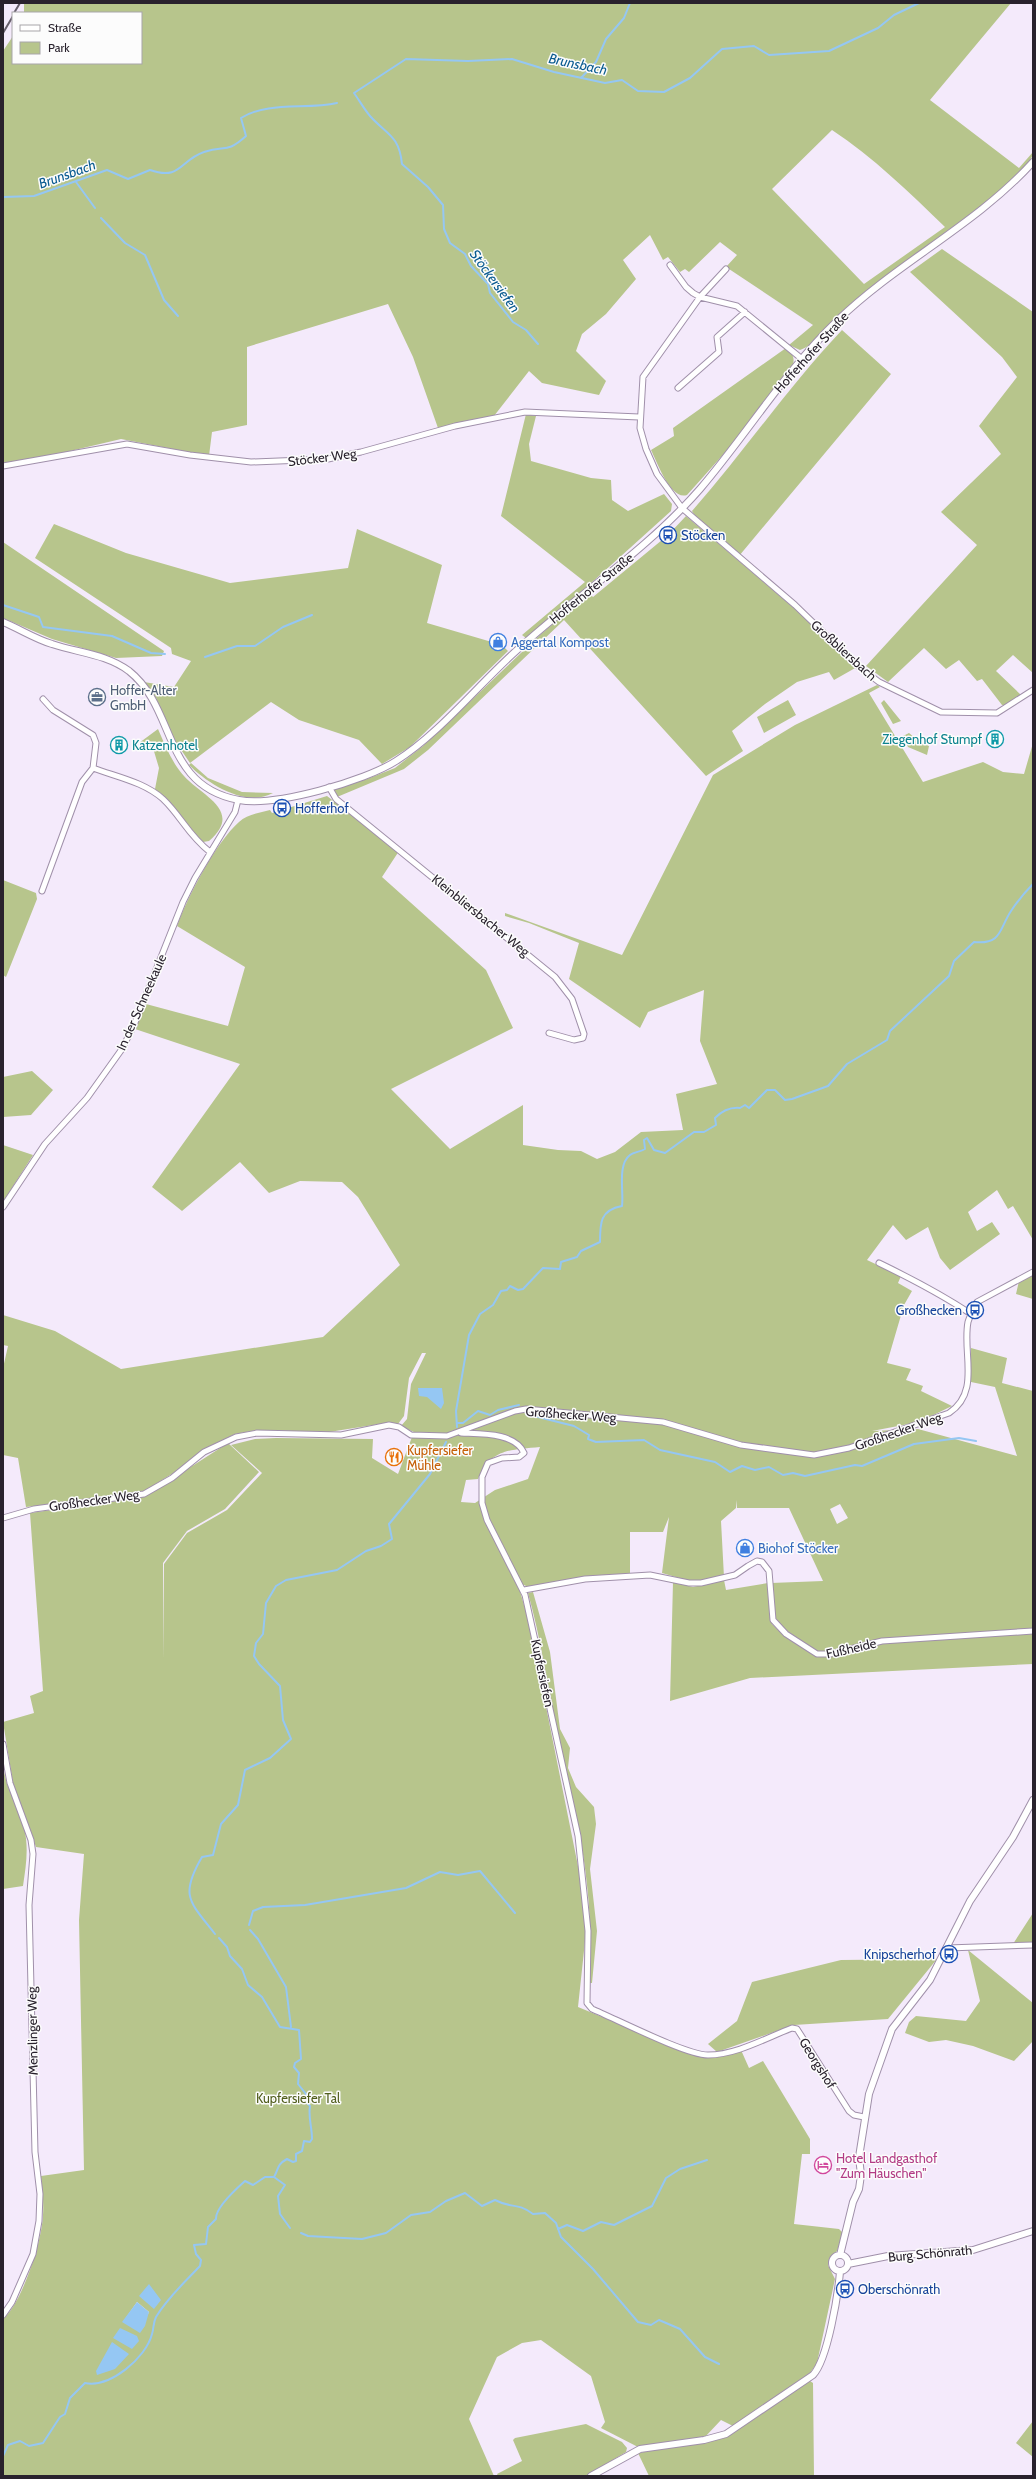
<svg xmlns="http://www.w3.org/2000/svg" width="1036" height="2479" viewBox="0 0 1036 2479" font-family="Cabin,sans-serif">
  <rect width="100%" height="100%" fill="#f4eafb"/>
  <path fill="#b7c58c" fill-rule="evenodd" d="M 24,3 L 1011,3 L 930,100 L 1019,168 L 1033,152 C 1033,171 961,221 943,234 C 909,259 873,283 842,312 C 829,324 817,344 800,350 L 789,345 L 813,325 L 726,267 L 737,255 L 720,242 L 689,272 L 685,269 L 680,272 L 668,257 L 663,260 L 650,235 L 623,260 L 636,279 L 606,314 L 582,334 L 576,351 L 606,381 L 599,395 L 542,383 L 529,371 L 494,416 L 438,428 L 413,357 L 388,304 L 247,347 L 247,425 L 212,432 L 209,456 L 121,439 L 45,457 L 3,463 L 3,51 L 13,36 L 13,63 L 141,63 L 141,13 L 24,13 ZM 832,130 C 873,157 910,193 945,227 L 864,284 L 772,189 Z
    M 942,249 L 1033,312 L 1033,673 L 1013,655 L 996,671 L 1021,695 L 1005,705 L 1002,705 L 982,679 L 977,681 L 959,660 L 946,669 L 924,648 L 888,682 L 866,666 L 977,545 L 941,512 L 1001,454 L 979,426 L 1017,377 L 1002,357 L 910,272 Z
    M 842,330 L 891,374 L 739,556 L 697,519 L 692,511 C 744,452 788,387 842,330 Z
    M 786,348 C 792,353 795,357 793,365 L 738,438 L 687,495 C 671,501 657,462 651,450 L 674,436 L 673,428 Z
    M 526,414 L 536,416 L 529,444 L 531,461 L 591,478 L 611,480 L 612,500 L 628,511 L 664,494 L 672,504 L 671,511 L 589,585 L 526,638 L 522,635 L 585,582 L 501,516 Z
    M 686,516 L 820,630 L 857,667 L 834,680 L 829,672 L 797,682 L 765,704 L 732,731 L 743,751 L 706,776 L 564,620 L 428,750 L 404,769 L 337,797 L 333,790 L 367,779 L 395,768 L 423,746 L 540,635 L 589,593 L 593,597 L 662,540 L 664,541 L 670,536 L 670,533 Z
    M 54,524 L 126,553 L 230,583 L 348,568 L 357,529 L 442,565 L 427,623 L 502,645 L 508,651 L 410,747 L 382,764 L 359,740 L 299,720 L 271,702 L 190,763 L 171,735 L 156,698 L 144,682 L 174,687 L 191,661 L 172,654 L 171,648 L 35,558 Z
    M 3,542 L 164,651 L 162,656 L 116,658 L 52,639 L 3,618 Z
    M 877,685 L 880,687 L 869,693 L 923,782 L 983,762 L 1003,772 L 1024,774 L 1033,743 L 1033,1240 L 1013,1206 L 1008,1209 L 997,1190 L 968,1212 L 977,1231 L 992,1222 L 1000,1234 L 950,1270 L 940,1258 L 928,1227 L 906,1240 L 893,1225 L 867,1260 L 901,1276 L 898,1283 L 912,1291 L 904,1305 L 887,1363 L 911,1369 L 906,1380 L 923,1386 L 921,1391 L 952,1406 L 919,1422 L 872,1431 L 918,1429 L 1017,1456 L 995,1387 L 971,1382 L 971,1348 L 1007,1358 L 1002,1383 L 1033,1391 L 1033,1630 L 882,1639 L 834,1652 L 818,1653 L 780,1626 L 774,1618 L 771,1583 L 823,1581 L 789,1508 L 737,1508 L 736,1500 L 736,1508 L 721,1521 L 724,1577 L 693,1582 L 662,1573 L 669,1517 L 663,1532 L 630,1532 L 630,1574 L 528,1587 L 524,1585 L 519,1588 L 529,1622 L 582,1886 L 586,1932 L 578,2007 L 690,2053 L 717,2057 L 741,2050 L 749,2068 L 763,2061 L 810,2139 L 810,2154 L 802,2154 L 794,2224 L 839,2229 L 843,2233 L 837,2251 L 830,2257 L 828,2265 L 835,2279 L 817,2363 L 810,2373 L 735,2427 L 721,2420 L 705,2437 L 638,2447 L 601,2428 L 605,2422 L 591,2376 L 541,2340 L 522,2343 L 497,2357 L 469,2419 L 494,2476 L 3,2476 L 3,2319 C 22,2303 42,2241 43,2215 C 44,2202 42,2189 41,2176 L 84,2170 L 79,1920 L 84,1854 L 36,1847 L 13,1783 L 3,1722 L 34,1713 L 30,1696 L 43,1691 L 30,1513 L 144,1497 L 228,1443 L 259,1472 L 225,1509 L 187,1531 L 163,1563 L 163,1660 L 164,1564 L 187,1533 L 227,1510 L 262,1473 L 231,1445 L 255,1439 L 276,1438 L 373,1439 L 372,1458 L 398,1474 L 412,1437 L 449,1437 L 416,1433 L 401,1426 L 407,1419 L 411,1384 L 426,1353 L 422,1353 L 409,1378 L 404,1416 L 398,1424 L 386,1423 L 329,1432 L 257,1430 L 235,1434 L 202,1450 L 188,1464 L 141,1493 L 26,1507 L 18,1458 L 3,1455 L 3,1368 L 8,1346 L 3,1345 L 3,1315 L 55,1331 L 121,1369 L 323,1337 L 400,1265 L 358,1197 L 342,1182 L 300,1181 L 269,1193 L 240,1162 L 182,1211 L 152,1187 L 240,1064 L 135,1029 L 146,1004 L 228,1026 L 245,967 L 177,926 C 187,898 216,842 239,822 C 247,814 259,813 270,810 L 272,813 L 327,796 L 399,851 L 382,877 L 486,970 L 513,1028 L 391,1089 L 450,1149 L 523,1105 L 523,1145 L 558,1150 L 581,1151 L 597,1159 L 615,1152 L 641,1132 L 683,1130 L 676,1094 L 717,1084 L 700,1041 L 704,990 L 648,1012 L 640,1028 L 569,979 L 579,943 L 529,923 L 505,916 L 505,913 L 622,955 L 713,775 L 795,725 ZM 418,1388 L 434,1389 L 441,1408 ZM 540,1447 L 528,1479 L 495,1490 L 475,1503 L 461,1502 L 466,1480 L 478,1479 C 491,1449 509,1450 540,1447 ZM 840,1504 L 848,1518 L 837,1524 L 830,1509 ZM 137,2302 L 149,2312 L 144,2322 L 123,2322 Z
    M 788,700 L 796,715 L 764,733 L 757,717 Z
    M 884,700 L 901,721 L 893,724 L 881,703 Z
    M 158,729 C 165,745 172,763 184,776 C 202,796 244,811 209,841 L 203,842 C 185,825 174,804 155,789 L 159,768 L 153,748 L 139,743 Z
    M 909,733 L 921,743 L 929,746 L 927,755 L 908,747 L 903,736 Z
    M 191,763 L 208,778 L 242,792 L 273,793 C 246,808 208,784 189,765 Z
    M 3,880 L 36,893 L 37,899 L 6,977 L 3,975 Z
    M 32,1071 L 53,1090 L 31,1115 L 3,1117 L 3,1077 Z
    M 3,1145 L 33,1155 L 3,1202 Z
    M 1033,1274 L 1033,1299 L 1016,1294 L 1019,1281 Z
    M 724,1580 L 726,1590 L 768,1583 L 772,1624 L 782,1634 L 816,1656 L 834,1656 L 872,1645 L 914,1640 L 1033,1634 L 1033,1664 L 750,1678 L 670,1701 L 673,1582 L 693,1587 Z
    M 533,1592 L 550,1652 L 560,1729 L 570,1748 L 568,1768 L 576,1787 L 594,1807 L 596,1824 L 590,1869 L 597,1931 L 592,1983 L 589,1983 C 590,1950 591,1918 587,1885 C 582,1833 568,1782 557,1730 C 547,1684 541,1639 528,1593 Z
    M 3,1765 C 6,1790 18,1805 24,1827 C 29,1848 26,1866 23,1886 L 3,1889 Z
    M 1033,1913 L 1033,1943 L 1013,1944 Z
    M 968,1950 L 1033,2003 L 1033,2041 L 1014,2061 L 973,2046 L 946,2040 L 929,2042 L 905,2033 L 909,2022 L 916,2016 L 966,2021 L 980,2001 Z
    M 937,1959 L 888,2019 L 794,2025 L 717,2052 L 708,2044 L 737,2021 L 752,1982 L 841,1960 Z
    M 810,2381 L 813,2383 L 814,2476 L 649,2476 L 638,2453 L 715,2440 L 727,2436 Z
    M 1033,2421 L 1033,2457 L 1016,2443 Z
    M 586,2424 L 622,2442 L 627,2448 L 626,2452 L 586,2476 L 498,2476 L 497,2474 L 522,2461 L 513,2440 L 515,2438 Z"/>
  <path fill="#95c7f3" d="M 418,1388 L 442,1388 L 444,1403 L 441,1409 L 427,1397 L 419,1396 Z
    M 149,2284 L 161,2300 L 154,2309 L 139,2296 Z
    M 137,2302 L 149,2312 L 145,2326 L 140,2333 L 122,2322 Z
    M 120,2328 L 137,2336 L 139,2341 L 132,2349 L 113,2338 Z
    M 112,2342 L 129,2354 L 115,2369 L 97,2375 L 96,2371 Z"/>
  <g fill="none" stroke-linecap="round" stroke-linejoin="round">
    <path stroke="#95c7f3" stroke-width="2" d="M 581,78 L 596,62 L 606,39 L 624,18 L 630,3
      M 76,182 L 95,208
      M 3,197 L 34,196 L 107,170 L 128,179 L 150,170 C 181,181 180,160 204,152 C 225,144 225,155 246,136 L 241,118 C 268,101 306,110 337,103
      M 101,218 L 125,243 L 145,255 L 164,300 L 178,316
      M 538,344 L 526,330 L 513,322 L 490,293 L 488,284 L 471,266 L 465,254 L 450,243 L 444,229 L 443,205 L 428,187 L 402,164 C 399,135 387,135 370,116 C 364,109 359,100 354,93 L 406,59 L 468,61 L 512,59 L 554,72 L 605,83 L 622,80 L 638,91 L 664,92 L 690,78 L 722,49 L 754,46 L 769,55 L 829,51 L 878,28 L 894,15 L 919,3
      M 3,605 L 39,617 L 43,627 L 112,636 L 151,653 L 165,654
      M 205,657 L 237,646 L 255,646 L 283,627 L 312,615
      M 526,1414 L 574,1426 L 589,1435 L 588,1439 L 596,1442 L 644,1440 L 660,1450 L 715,1462 L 730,1472 L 742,1466 L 755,1470 L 769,1467 L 783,1475 L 793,1473 L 805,1476 L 855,1465 L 862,1466 L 914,1444 L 959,1438 L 976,1441
      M 457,1423 L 463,1423 L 478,1411 L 490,1415 L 498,1410 L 519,1405
      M 457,1427 L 456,1411 L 469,1335 L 480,1314 L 493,1305 L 501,1291 L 507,1290 L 510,1286 L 518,1290 L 523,1289 L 543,1268 L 560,1269 L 561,1262 L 577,1257 L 581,1251 L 600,1242 C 600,1223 600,1210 622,1206 C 624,1191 617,1165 630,1155 C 634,1152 640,1152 645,1149 L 644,1140 L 647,1138 L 654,1150 L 665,1153 L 694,1132 L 704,1132 L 716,1125 L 715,1118 C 722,1111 730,1107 740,1108 L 745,1105 L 749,1108 L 767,1090 L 775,1090 L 785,1100 L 792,1099 L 828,1086 L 847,1064 L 887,1040 L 890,1031 L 949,976 L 954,961 L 974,942 C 1002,945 999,929 1011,911 C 1017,902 1025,892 1033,884
      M 249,1925 L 253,1911 L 263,1907 L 305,1905 L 406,1888 L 440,1872 L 458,1875 L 480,1871 L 515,1913
      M 250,1930 L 258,1939 L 286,1987 L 291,2027
      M 215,1934 C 190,1902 179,1896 202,1857 L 213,1855 L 221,1824 L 238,1805 L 245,1770 L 270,1758 L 291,1739 L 283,1720 L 280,1686 L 259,1664 L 254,1656 L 256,1643 L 263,1634 L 266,1603 L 276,1586 L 286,1580 L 337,1570 L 366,1551 L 381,1546 L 392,1539 L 389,1524 L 430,1474 L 446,1442
      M 274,2177 L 285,2185 L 278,2196 L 280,2214 L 290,2228
      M 558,2229 L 567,2225 L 583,2231 L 601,2222 L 614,2225 L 652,2206 L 666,2178 L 680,2169 L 707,2160
      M 301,2233 L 308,2236 L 362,2239 L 386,2233 L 411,2215 L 430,2212 L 446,2201 L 465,2193 L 482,2206 L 495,2200 C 512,2209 517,2202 533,2214 L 545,2213 L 556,2223 L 561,2237 L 593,2269 L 638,2322 L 651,2325 L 659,2320 L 680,2329 L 705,2357 L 719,2364
      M 3,2456 L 8,2445 L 20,2441 L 29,2446 L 43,2443 L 60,2417 L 65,2414 L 70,2398 L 85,2383 C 110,2388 146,2358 152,2334 C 154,2328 153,2323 156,2317 C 168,2297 185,2282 200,2266 L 201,2260 L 196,2254 L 194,2245 L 206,2244 L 208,2227 L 216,2219 C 215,2208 236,2189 245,2181 L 253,2185 L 265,2177 L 274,2177 C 279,2169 276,2165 287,2159 L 293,2162 L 296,2161 L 296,2154 L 302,2151 L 304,2141 L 310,2142 L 312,2139 C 312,2127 308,2117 310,2106 L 306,2102 L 306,2094 L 298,2084 L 299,2073 L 294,2067 L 295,2063 L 301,2059 L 299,2030 L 280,2027 L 262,1997 L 248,1985 L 242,1969 L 230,1956 L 227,1947 L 219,1938"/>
    <g stroke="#a090aa" stroke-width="7">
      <path id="minor" d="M 670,265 L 686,287 L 693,293 L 700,297 L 737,306 L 802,359
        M 726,269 L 700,297 L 643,377 L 640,428 L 646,449 L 657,474 L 682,508 L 795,605 L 858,666 L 879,682 L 941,712 L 997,713 L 1033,690
        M 678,388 L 719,352 L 717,337 L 745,312
        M 3,466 L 127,444 L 190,455 L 251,462 L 328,459 L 361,452 L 455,426 L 525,412 L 639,417
        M 43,699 L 53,710 L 93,735 L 96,743 L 93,768 C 117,777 144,782 163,799 C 181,816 188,835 210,852
        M 329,787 L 336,799 L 555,977 L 572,999 L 584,1034 L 583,1038 L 574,1040 L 549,1033
        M 42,891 L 82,782 L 93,768
        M 3,1207 L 45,1144 L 87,1098 L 122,1049 L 134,1025 L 183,902 L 195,878 L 235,812 L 238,800
        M 879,1263 C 912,1279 941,1294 971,1314
        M 461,1433 C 479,1434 515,1432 524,1453 L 519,1457 L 502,1458 L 488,1463 L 482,1477 L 482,1503 L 487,1520 L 525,1595 L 578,1836 L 588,1931 L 587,2003 L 592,2009 C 616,2019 686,2055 708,2055 C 736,2055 766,2038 792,2028 L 797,2029 L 849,2111 L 854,2115 L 864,2117
        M 3,1518 L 34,1509 L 144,1494 L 172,1478 L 204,1452 L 236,1437 L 257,1433 L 341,1435 L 389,1425 L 399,1427 L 411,1435 L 447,1436 L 515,1411 L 526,1409 L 663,1422 L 741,1445 L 814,1455 L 849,1448 L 949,1413 C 981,1392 962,1353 968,1322 C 970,1315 974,1309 977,1302 L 1033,1272
        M 524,1590 L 585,1579 L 650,1575 L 689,1583 L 701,1583 L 735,1575 L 748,1566 L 757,1561 L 762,1562 L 769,1571 L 773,1620 L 786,1634 L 817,1654 L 830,1654 L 882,1641 L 1033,1631
        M 3,1744 L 10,1783 L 31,1840 L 33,1854 L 29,1905 L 35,2152 L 40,2194 L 39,2221 L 33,2254 L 12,2302 L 3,2315
        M 948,1948 L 1033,1945"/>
    </g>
    <g stroke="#a090aa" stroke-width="8">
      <path id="tertiary" d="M 3,622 C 20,629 35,639 52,644 C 79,653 106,654 129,671 C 177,709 162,786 239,800 C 275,807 365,781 396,761 C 439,734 478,685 516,651 C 576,596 646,551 700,489 C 747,434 785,371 838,320 C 898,262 976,225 1033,162
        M832 2263a8 8 0 1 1 16 0a8 8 0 1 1-16 0Z
        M 840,2255 L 853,2202 L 859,2189 L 861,2175 L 859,2157 L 869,2094 L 892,2029 L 930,1980 L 970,1901 L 1013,1837 L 1033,1800
        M 848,2264 L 888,2256 L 973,2250 L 1033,2231
        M 591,2476 L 640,2449 L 704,2440 L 726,2434 L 813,2375 C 828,2359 838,2294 840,2272"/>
    </g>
    <use href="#minor" stroke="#fff" stroke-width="5"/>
    <use href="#tertiary" stroke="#fff" stroke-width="6"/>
    <path stroke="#665e6b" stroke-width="2" d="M 14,13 L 20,3
      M 3,33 L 13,16"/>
  </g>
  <defs>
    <g id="bus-ring" transform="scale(0.9)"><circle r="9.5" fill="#fcfcfc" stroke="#1a4fb4" stroke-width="1.5"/><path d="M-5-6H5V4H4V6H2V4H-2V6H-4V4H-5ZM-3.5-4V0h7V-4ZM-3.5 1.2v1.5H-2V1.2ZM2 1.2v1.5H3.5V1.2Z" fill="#1a4fb4"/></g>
    <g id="shop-ring" transform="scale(0.9)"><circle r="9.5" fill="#fcfcfc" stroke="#3f7fe0" stroke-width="1.5"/><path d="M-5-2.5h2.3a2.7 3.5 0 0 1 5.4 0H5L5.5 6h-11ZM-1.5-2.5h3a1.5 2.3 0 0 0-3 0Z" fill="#3f7fe0"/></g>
    <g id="office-ring" transform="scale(0.9)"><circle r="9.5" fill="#fcfcfc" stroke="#5c6f8a" stroke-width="1.5"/><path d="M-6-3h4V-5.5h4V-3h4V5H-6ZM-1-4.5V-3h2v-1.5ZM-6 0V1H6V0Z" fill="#5c6f8a"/></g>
    <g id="building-ring" transform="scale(0.9)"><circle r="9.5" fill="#fcfcfc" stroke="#0f9aa8" stroke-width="1.5"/><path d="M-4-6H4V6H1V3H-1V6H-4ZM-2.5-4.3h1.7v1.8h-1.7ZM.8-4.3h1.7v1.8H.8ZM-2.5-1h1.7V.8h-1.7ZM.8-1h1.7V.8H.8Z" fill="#0f9aa8"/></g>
    <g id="restaurant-ring" transform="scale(0.9)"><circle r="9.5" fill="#fcfcfc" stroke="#e8710a" stroke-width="1.5"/><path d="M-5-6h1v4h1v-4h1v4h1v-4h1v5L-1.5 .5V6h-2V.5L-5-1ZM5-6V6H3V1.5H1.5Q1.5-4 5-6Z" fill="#e8710a"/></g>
    <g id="hotel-ring" transform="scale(0.9)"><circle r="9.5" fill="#fcfcfc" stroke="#d1479c" stroke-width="1.5"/><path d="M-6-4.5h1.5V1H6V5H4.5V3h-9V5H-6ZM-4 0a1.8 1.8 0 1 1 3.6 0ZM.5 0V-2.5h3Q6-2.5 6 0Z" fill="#d1479c"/></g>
  </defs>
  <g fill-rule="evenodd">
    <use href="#bus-ring" x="668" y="535"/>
    <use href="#shop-ring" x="498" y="642"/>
    <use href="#office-ring" x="97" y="697"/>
    <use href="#building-ring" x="995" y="739"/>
    <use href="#building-ring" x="119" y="745"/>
    <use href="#bus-ring" x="282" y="808"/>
    <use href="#bus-ring" x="975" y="1310"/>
    <use href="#restaurant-ring" x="394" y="1457"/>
    <use href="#shop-ring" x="745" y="1548"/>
    <use href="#bus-ring" x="949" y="1954"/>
    <use href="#hotel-ring" x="823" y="2165"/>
    <use href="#bus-ring" x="845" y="2289"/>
  </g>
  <g text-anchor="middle" stroke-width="3" stroke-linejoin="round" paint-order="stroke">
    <g font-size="13" fill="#29222d" stroke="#fcfcfc">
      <text transform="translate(811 352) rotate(-48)" y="5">Hofferhofer Straße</text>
      <text transform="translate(322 457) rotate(-7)" y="5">Stöcker Weg</text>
      <text transform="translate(591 588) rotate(-39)" y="5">Hofferhofer Straße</text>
      <text transform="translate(844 650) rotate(42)" y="5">Großbliersbach</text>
      <text transform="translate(481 915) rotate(39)" y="5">Kleinbliersbacher Weg</text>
      <text transform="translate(141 1002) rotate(-66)" y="5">In der Schneekaule</text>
      <text transform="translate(571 1414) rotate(4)" y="5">Großhecker Weg</text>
      <text transform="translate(898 1431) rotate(-19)" y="5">Großhecker Weg</text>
      <text transform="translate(94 1500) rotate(-8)" y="5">Großhecker Weg</text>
      <text transform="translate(851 1648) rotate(-13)" y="5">Fußheide</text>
      <text transform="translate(543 1673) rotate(78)" y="5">Kupfersiefen</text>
      <text transform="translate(32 2031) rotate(-91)" y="5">Menzlinger Weg</text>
      <text transform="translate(818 2063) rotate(58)" y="5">Georgshof</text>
      <text transform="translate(930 2253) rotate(-5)" y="5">Burg Schönrath</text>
    </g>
    <g font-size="13" fill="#164399" stroke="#fcfcfc" text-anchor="start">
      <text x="681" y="540">Stöcken</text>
      <text x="295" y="813">Hofferhof</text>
      <text x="962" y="1315" text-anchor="end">Großhecken</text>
      <text x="936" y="1959" text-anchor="end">Knipscherhof</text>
      <text x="858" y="2294">Oberschönrath</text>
    </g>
    <g font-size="13" fill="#366cbe" stroke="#fcfcfc" text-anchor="start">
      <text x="511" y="647">Aggertal Kompost</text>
      <text x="758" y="1553">Biohof Stöcker</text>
    </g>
    <g font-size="13" fill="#4e5e75" stroke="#fcfcfc" text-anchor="start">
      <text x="110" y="695">Hoffer-Alter<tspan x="110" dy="15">GmbH</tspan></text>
    </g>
    <g font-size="13" fill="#0d838f" stroke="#fcfcfc" text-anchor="end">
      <text x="982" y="744">Ziegenhof Stumpf</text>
      <text x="132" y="750" text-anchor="start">Katzenhotel</text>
    </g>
    <g font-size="13" fill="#c56008" stroke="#fcfcfc" text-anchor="start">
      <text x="407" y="1455">Kupfersiefer<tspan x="407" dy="15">Mühle</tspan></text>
    </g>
    <g font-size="13" fill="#515e1d" stroke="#fcfcfc">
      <text x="298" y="2103">Kupfersiefer Tal</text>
    </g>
    <g font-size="13" fill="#b23c85" stroke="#fcfcfc" text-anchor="start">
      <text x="836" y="2163">Hotel Landgasthof<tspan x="836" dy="15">"Zum Häuschen"</tspan></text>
    </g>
    <g font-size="14" font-style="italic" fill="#0c5c91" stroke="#fcfcfc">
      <text transform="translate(578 64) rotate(12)" y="5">Brunsbach</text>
      <text transform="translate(67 174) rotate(-20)" y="5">Brunsbach</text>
      <text transform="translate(495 281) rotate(54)" y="5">Stöckersiefen</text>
    </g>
  </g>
  <rect width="1036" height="2479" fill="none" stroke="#29222d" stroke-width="8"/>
  <rect x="12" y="12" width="130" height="52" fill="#fcfcfc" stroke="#a8a5a9"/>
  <rect x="20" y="25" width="20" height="6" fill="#ffffff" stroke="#a8a5a9"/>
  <text x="48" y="32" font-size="12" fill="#29222d">Straße</text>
  <rect x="20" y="42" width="20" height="12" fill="#b7c58c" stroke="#a8a5a9"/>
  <text x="48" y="52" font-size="12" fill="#29222d">Park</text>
</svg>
